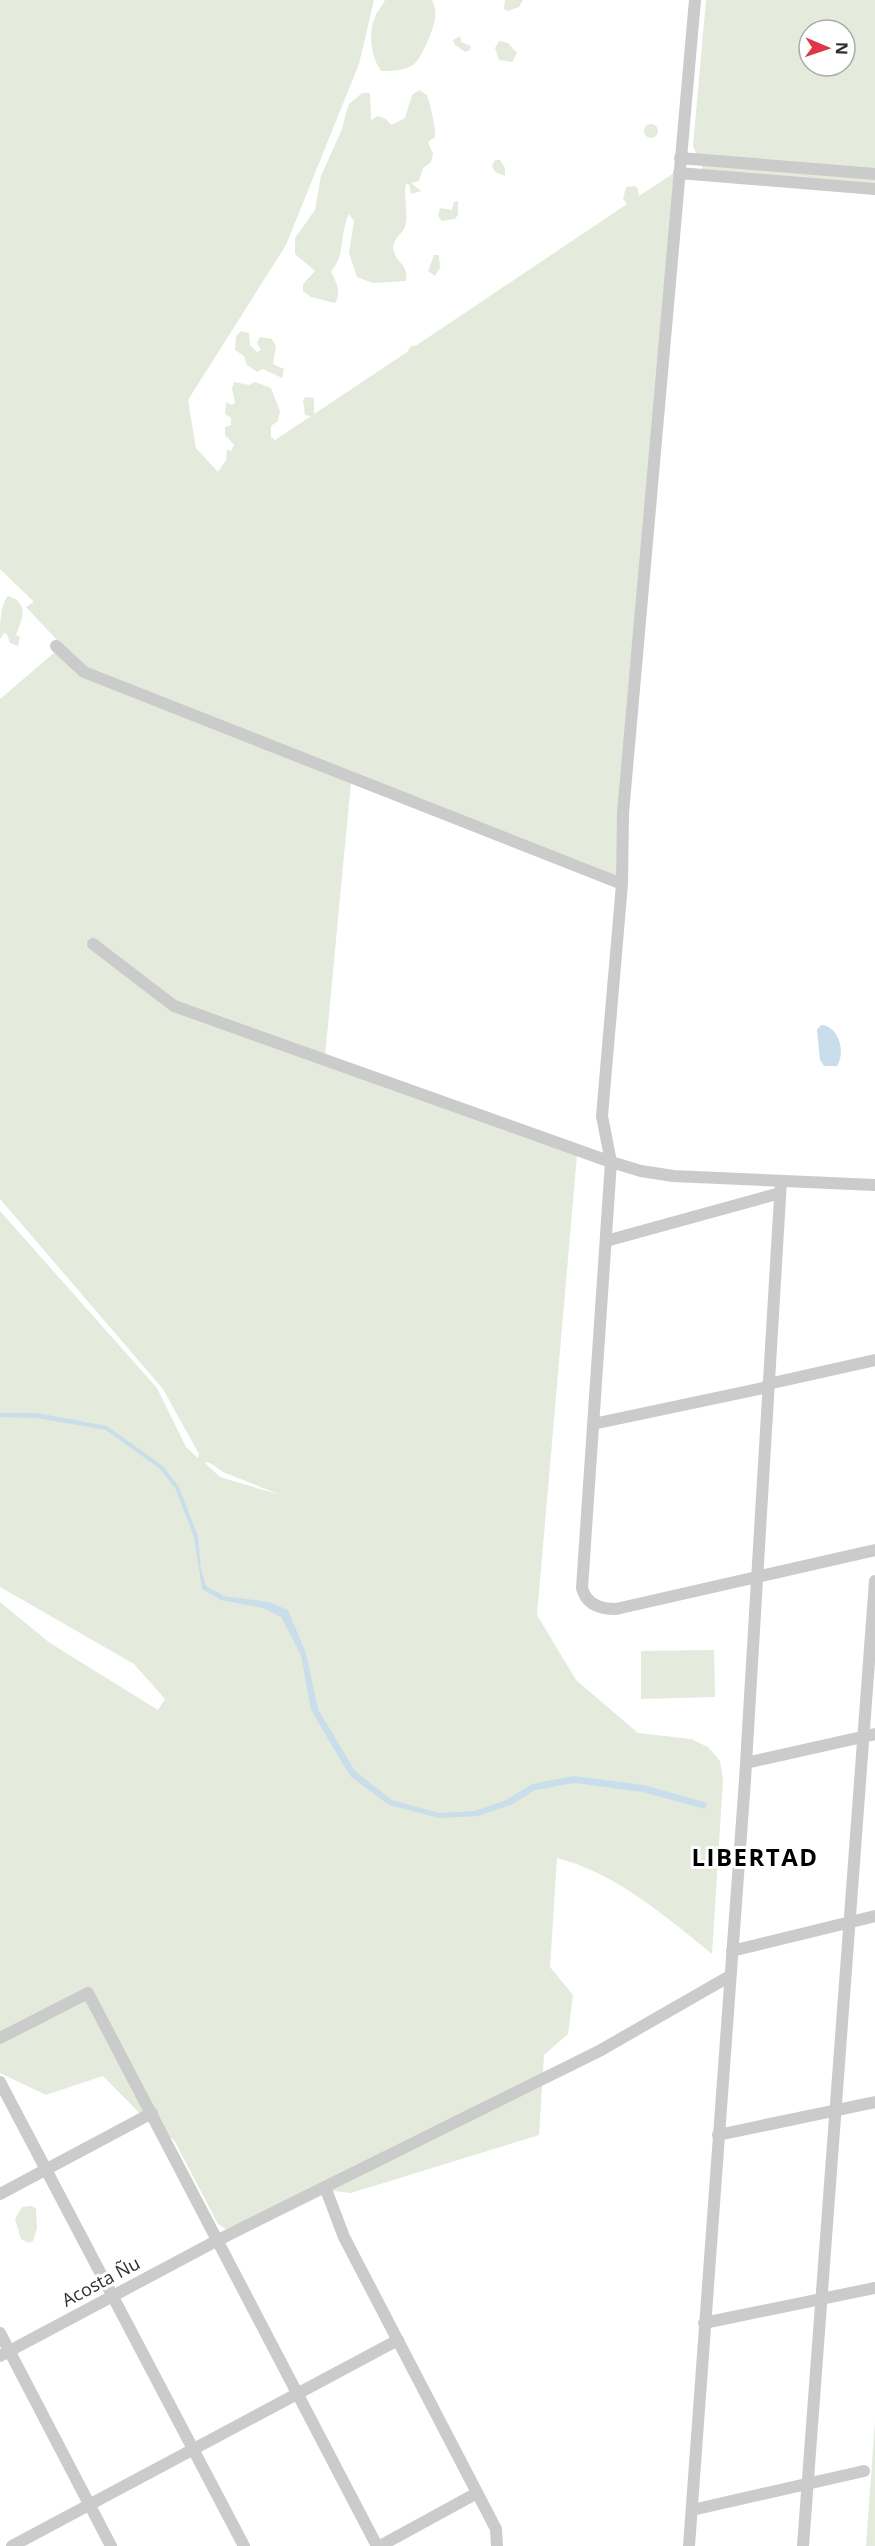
<svg xmlns="http://www.w3.org/2000/svg" width="875" height="2546" viewBox="0 0 875 2546" font-family="'Open Sans',sans-serif">
  <rect width="100%" height="100%" fill="#fff"/>
  <path fill="#e4ebdc" fill-rule="evenodd" d="M 0,0 L 374,0 L 359,64 L 286,245 L 188,400 L 196,448 L 218,472 L 226,460 L 227,449 L 231,451 L 234,445 L 225,435 L 225,427 L 231,425 L 231,418 L 225,414 L 226,402 L 232,405 L 235,402 L 232,389 L 234,382 L 249,385 L 255,382 L 271,388 L 280,411 L 278,421 L 271,426 L 271,437 L 275,440 L 311,416 L 305,415 L 303,401 L 305,397 L 314,398 L 314,414 L 407,352 L 411,346 L 417,345 L 627,204 L 623,199 L 626,187 L 635,186 L 638,189 L 639,196 L 674,173 L 618,877 L 86,671 L 26,607 L 34,602 L 0,569 Z
    M 385,0 L 432,0 C 435,7 436,12 435,19 C 434,28 421,60 413,65 C 403,71 392,71 381,71 C 371,57 368,33 375,17 C 377,11 382,7 385,0 Z
    M 505,0 L 523,0 L 519,7 L 508,11 L 504,9 Z
    M 706,0 L 875,0 L 875,171 L 697,155 L 693,146 ZM 809,30 L 845,30 L 845,66 L 809,66 Z
    M 460,36 L 461,42 L 471,46 L 470,50 L 465,52 L 454,44 L 453,40 Z
    M 499,41 L 508,43 L 517,53 L 512,62 L 499,60 L 495,48 Z
    M 419,90 L 427,95 C 430,105 436,127 435,137 L 428,142 L 433,154 L 431,162 L 423,168 L 419,181 L 411,183 L 421,191 L 411,194 L 409,184 L 406,184 C 403,198 409,212 405,227 C 401,236 390,240 394,252 C 398,265 408,263 406,281 L 373,283 L 357,277 L 349,253 L 354,221 L 349,214 C 339,235 346,255 331,271 C 336,283 342,291 335,303 L 311,297 L 303,291 L 303,284 L 315,271 L 295,254 L 295,238 L 315,210 L 321,176 L 342,129 L 346,113 L 349,104 L 362,93 L 370,93 L 371,120 L 378,116 L 386,119 L 391,125 L 405,118 L 412,95 Z
    M644 131a7 7 0 1 1 14 0a7 7 0 1 1-14 0Z
    M 495,160 L 500,160 L 505,168 L 505,176 L 495,172 L 492,166 Z
    M 702,165 L 875,179 L 875,184 L 702,169 Z
    M 458,201 L 458,215 L 455,219 L 442,221 L 438,216 L 440,208 L 452,210 L 454,202 Z
    M 434,255 L 439,255 L 440,268 L 435,276 L 428,271 Z
    M 241,331 L 249,333 L 250,345 L 257,352 L 261,350 L 257,343 L 260,337 L 272,339 L 276,346 L 273,364 L 284,369 L 282,378 L 263,369 L 257,372 L 247,365 L 244,356 L 235,350 L 236,336 Z
    M 8,596 L 16,599 C 28,611 21,621 16,635 L 20,637 L 18,646 L 10,643 L 7,634 L 4,633 L 0,639 C 0,625 0,605 8,596 Z
    M 55,652 L 84,676 L 351,782 L 325,1056 L 176,1002 L 90,938 L 86,944 L 174,1011 L 577,1155 L 537,1615 L 576,1680 L 638,1733 L 691,1739 L 708,1747 L 720,1761 L 723,1780 L 712,1954 C 665,1916 616,1873 557,1858 L 550,1967 L 573,1995 L 568,2034 L 544,2055 L 539,2135 L 351,2193 L 326,2190 L 226,2229 L 218,2224 L 174,2140 L 148,2122 L 103,2076 L 46,2095 L 0,2073 L 0,1602 L 50,1643 L 158,1710 L 165,1699 L 134,1664 L 0,1587 L 0,1211 L 157,1388 L 186,1447 L 198,1458 L 199,1454 L 163,1389 L 0,1199 L 0,699 ZM 204,1462 L 210,1463 L 223,1472 L 280,1495 L 220,1477 Z
    M 714,1650 L 715,1697 L 641,1699 L 641,1651 Z
    M 31,2206 L 36,2208 L 37,2228 L 33,2241 L 29,2243 L 21,2239 L 15,2219 L 22,2207 Z
    M 875,2422 L 875,2546 L 866,2546 Z"/>
  <path fill="#c9deea" d="M 821,1025 C 839,1026 846,1052 837,1066 L 824,1066 L 820,1060 L 817,1030 Z
    M 0,1413 L 37,1413 L 107,1426 L 163,1466 L 179,1487 L 198,1536 L 201,1569 L 206,1586 L 224,1596 L 269,1602 L 288,1610 L 306,1653 L 318,1709 L 355,1771 L 392,1800 L 439,1813 L 475,1811 L 506,1800 L 532,1784 L 574,1776 L 644,1785 L 707,1803 L 705,1809 L 642,1792 L 575,1783 L 535,1790 L 511,1805 L 478,1816 L 439,1818 L 389,1805 L 350,1776 L 311,1710 L 301,1655 L 281,1617 L 263,1608 L 221,1600 L 202,1589 L 194,1537 L 175,1488 L 160,1469 L 106,1430 L 36,1418 L 0,1417 Z"/>
  <g fill="none" stroke-linecap="round" stroke-linejoin="round">
    <path stroke="#cbcbcb" stroke-width="12" d="M 695,0 L 623,813 L 622,884 L 602,1116 L 611,1162 L 582,1588 C 586,1604 600,1609 616,1609 L 875,1550
      M 680,158 L 875,174
      M 679,173 L 875,189
      M 56,646 L 84,672 L 622,884
      M 93,944 L 174,1006 L 611,1162 L 641,1171 L 673,1176 L 875,1185
      M 606,1241 L 780,1193
      M 768,1384 L 875,1360
      M 593,1424 L 768,1387
      M 746,1763 L 875,1734
      M 732,1951 L 875,1916
      M 0,2038 L 88,1993 L 377,2546
      M 0,2082 L 244,2546
      M 718,2135 L 875,2102
      M 325,2187 L 344,2237 L 496,2529 L 497,2546
      M 0,2194 L 152,2113
      M 704,2323 L 875,2288
      M 0,2333 L 111,2546
      M 0,2356 L 218,2240 L 601,2050 L 730,1976
      M 692,2510 L 864,2471
      M 12,2546 L 398,2340
      M 380,2546 L 477,2493
      M 689,2546 L 745,1780 L 781,1181
      M 803,2546 L 875,1581"/>
  </g>
  <g text-anchor="middle" stroke-width="6" stroke-linejoin="round" paint-order="stroke">
    <g font-size="18" fill="#2e2e2e" stroke="#fff">
      <text transform="translate(101 2282) rotate(-28)" y="6">Acosta Ñu</text>
    </g>
    <g font-size="24" font-weight="bold" letter-spacing="1.5" fill="#000" stroke="#fff">
      <text x="755" y="1866">LIBERTAD</text>
    </g>
  </g>
  <g transform="translate(827 48) rotate(92)"><circle r="28" fill="#ffffff" stroke="#ababab" stroke-width="1.5"/>
  <path d="M0-4.5L10 22L0 15L-10 22Z" fill="#de3747"/>
  <text y="-9" font-size="16" font-weight="bold" text-anchor="middle" fill="#2e2e2e">N</text>
  </g>
</svg>
